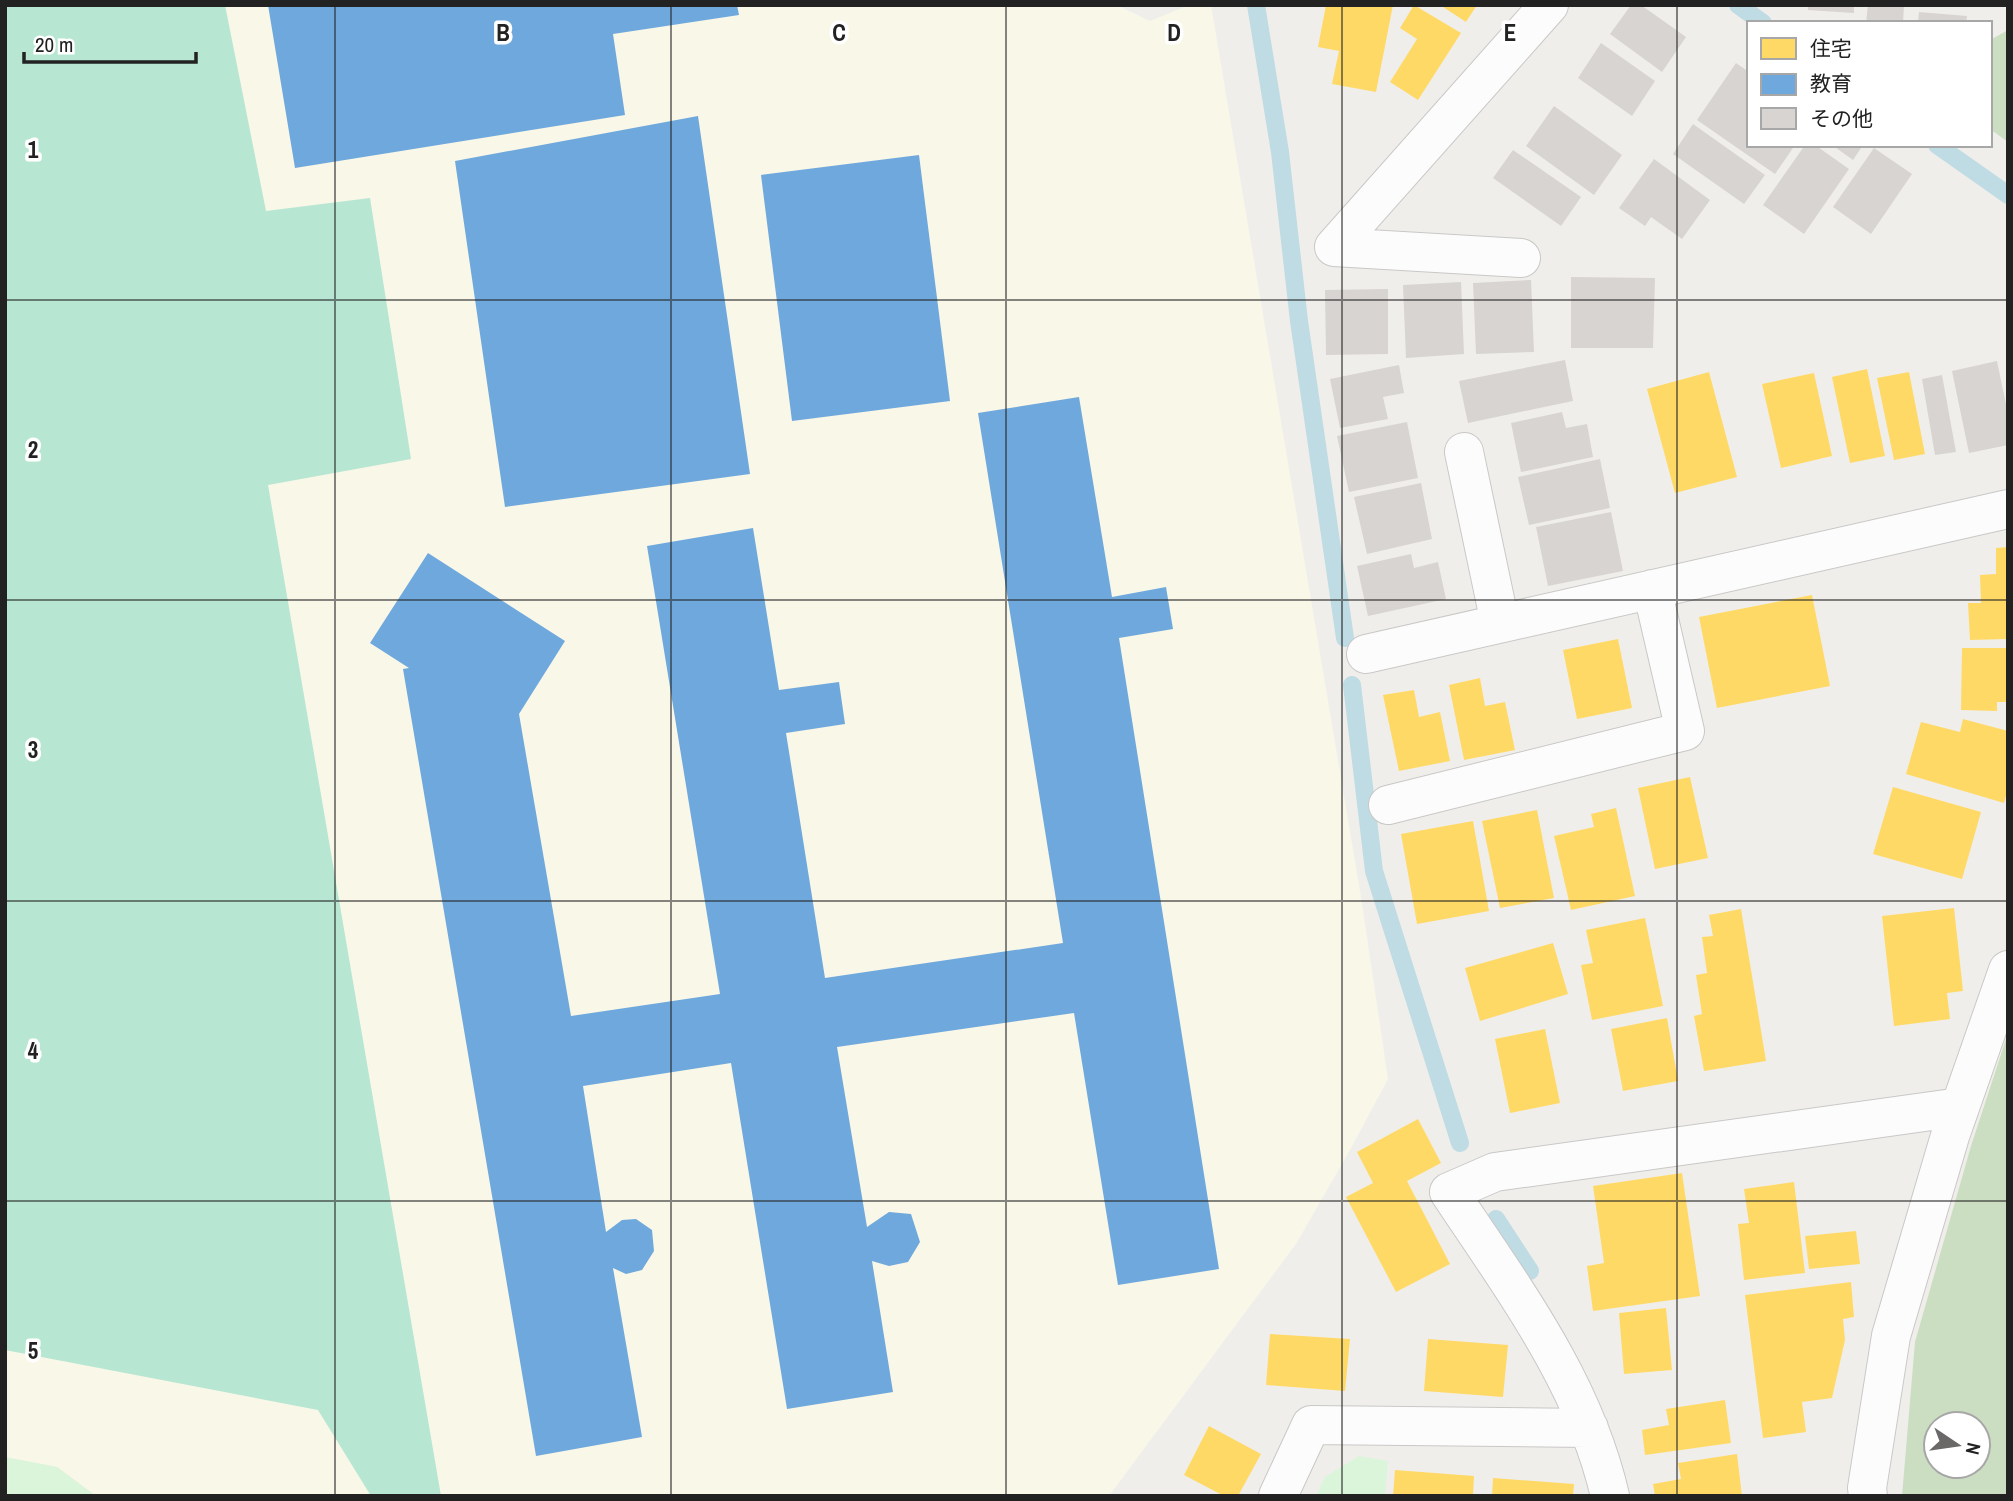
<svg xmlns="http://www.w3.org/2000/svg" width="2013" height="1501" viewBox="0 0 2013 1501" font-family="'Archivo Narrow','Noto Sans JP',sans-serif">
  <rect width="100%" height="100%" fill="#f0eeeb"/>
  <path fill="#f8f7e8" d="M 5,5 L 1117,5 L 1150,21 L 1189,5 L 1211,5 L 1361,897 L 1388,1079 L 1350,1150 L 1296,1244 L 1109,1496 L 96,1496 L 57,1467 L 5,1457 Z"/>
  <path fill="#cbdec1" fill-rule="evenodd" d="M 2008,30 L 2008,142 L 1990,129 L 1990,40 Z
    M 2008,1033 L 2008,1496 L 1902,1496 L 1915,1342 L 1971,1146 ZM 1936,1424 L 1978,1424 L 1978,1466 L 1936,1466 Z"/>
  <path fill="#daf5da" d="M 1359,1456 L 1388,1461 L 1385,1496 L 1316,1496 L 1325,1477 Z
    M 5,1457 L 57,1467 L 96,1496 L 5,1496 Z"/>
  <path fill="#b7e6d2" d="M 5,5 L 225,5 L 266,211 L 370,198 L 411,459 L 268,485 L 441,1496 L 371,1496 L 318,1410 L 5,1350 Z"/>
  <path fill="#ffd966" d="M 1326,5 L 1393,5 L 1376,92 L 1332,84 L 1339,51 L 1318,47 Z
    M 1414,5 L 1461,33 L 1418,100 L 1390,82 L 1417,39 L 1400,28 Z
    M 1440,5 L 1477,5 L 1466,22 Z
    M 1867,369 L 1885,456 L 1850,463 L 1832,377 Z
    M 1709,372 L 1737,477 L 1675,493 L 1647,389 Z
    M 1909,372 L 1925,454 L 1894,460 L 1877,378 Z
    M 1814,373 L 1832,456 L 1781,468 L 1762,384 Z
    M 2008,547 L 2008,639 L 1970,640 L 1968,603 L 1981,603 L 1980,575 L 1996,574 L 1996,548 Z
    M 1812,595 L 1830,686 L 1717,708 L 1699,617 Z
    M 1618,639 L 1632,708 L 1577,719 L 1563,650 Z
    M 1962,648 L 2008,648 L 2008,702 L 1997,702 L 1997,711 L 1961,710 Z
    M 1480,678 L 1485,706 L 1505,702 L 1515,750 L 1464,760 L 1449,685 Z
    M 1414,690 L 1419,717 L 1440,712 L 1450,761 L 1399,771 L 1383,695 Z
    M 1963,719 L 2008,731 L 2008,789 L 2004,803 L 1906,774 L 1921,722 L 1960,732 Z
    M 1690,777 L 1708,858 L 1655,869 L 1638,788 Z
    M 1893,787 L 1981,812 L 1962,879 L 1873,854 Z
    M 1616,808 L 1635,896 L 1571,910 L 1554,836 L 1594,827 L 1591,814 Z
    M 1537,810 L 1554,898 L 1500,908 L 1482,821 Z
    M 1473,821 L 1489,911 L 1417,924 L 1401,834 Z
    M 1954,908 L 1963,991 L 1947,993 L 1950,1019 L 1894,1026 L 1882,916 Z
    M 1741,909 L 1766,1061 L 1704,1071 L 1694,1016 L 1702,1014 L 1696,975 L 1707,973 L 1702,937 L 1713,936 L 1709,915 Z
    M 1645,918 L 1663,1006 L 1592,1020 L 1581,965 L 1593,963 L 1586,930 Z
    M 1553,943 L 1568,994 L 1480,1021 L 1465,968 Z
    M 1667,1018 L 1678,1081 L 1623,1091 L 1611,1029 Z
    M 1545,1029 L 1560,1103 L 1510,1113 L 1495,1039 Z
    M 1418,1119 L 1441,1163 L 1407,1181 L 1450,1264 L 1396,1292 L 1346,1197 L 1373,1183 L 1357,1152 Z
    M 1682,1173 L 1700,1296 L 1593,1311 L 1587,1266 L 1604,1263 L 1593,1186 Z
    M 1794,1182 L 1805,1273 L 1744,1280 L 1738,1224 L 1749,1223 L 1744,1189 Z
    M 1856,1231 L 1860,1264 L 1809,1269 L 1805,1236 Z
    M 1851,1282 L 1854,1317 L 1843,1319 L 1845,1340 L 1832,1398 L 1802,1402 L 1806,1432 L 1763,1438 L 1745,1295 Z
    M 1666,1308 L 1672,1370 L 1624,1374 L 1619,1313 Z
    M 1270,1334 L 1350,1339 L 1345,1391 L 1266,1385 Z
    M 1428,1339 L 1508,1345 L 1503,1397 L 1424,1391 Z
    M 1725,1400 L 1731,1443 L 1645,1455 L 1642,1430 L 1669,1425 L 1666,1409 Z
    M 1209,1426 L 1261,1454 L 1238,1496 L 1224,1496 L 1184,1475 Z
    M 1737,1454 L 1742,1496 L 1655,1496 L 1653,1484 L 1681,1479 L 1678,1463 Z
    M 1395,1470 L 1474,1476 L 1473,1496 L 1393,1496 Z
    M 1493,1478 L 1574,1484 L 1573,1496 L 1492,1496 Z"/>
  <path fill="#6fa8dc" d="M 268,5 L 737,5 L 739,15 L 613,34 L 625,115 L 295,168 Z
    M 698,116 L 750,474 L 505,507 L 455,161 Z
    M 919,155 L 950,401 L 792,421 L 761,175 Z
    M 1079,397 L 1112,597 L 1166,587 L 1173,629 L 1119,638 L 1219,1269 L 1118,1285 L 1074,1013 L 837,1047 L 867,1227 L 889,1212 L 911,1214 L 920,1242 L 908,1262 L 889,1266 L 872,1261 L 893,1392 L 787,1409 L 731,1063 L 583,1086 L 606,1232 L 622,1220 L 636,1219 L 652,1230 L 654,1251 L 642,1270 L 626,1274 L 613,1268 L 642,1437 L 536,1456 L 403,669 L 409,668 L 370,643 L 428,553 L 565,641 L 519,714 L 571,1016 L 720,994 L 647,546 L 753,528 L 779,690 L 839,682 L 845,724 L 786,733 L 825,978 L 1063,943 L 978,413 Z"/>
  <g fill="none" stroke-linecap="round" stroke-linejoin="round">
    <path stroke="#bfdbe3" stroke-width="18" d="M 1256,5 L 1280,152 L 1299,321 L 1345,638
      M 1738,5 L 1763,23
      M 1937,145 L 2008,195
      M 1352,685 L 1374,871 L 1460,1143
      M 1496,1219 L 1530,1271"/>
  </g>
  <path fill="#d7d4d2" d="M 1631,5 L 1641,5 L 1686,37 L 1662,72 L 1610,34 Z
    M 1808,5 L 1854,5 L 1854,13 L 1808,10 Z
    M 1868,5 L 1904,5 L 1903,23 L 1866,23 Z
    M 1919,12 L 1967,16 L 1966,23 L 1918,23 Z
    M 1601,43 L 1655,81 L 1632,116 L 1578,78 Z
    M 1736,63 L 1749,72 L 1749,145 L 1795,145 L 1775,174 L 1697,120 Z
    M 1554,106 L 1622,155 L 1594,195 L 1526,146 Z
    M 1693,124 L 1765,175 L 1744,204 L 1673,154 Z
    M 1805,145 L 1815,145 L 1849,169 L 1804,234 L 1763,205 Z
    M 1832,145 L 1863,145 L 1853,160 Z
    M 1874,148 L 1912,174 L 1871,234 L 1833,207 Z
    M 1513,150 L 1581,197 L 1561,226 L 1493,178 Z
    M 1654,159 L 1710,200 L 1682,239 L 1651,217 L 1645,226 L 1619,208 Z
    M 1571,277 L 1655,278 L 1653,348 L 1571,348 Z
    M 1531,280 L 1534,352 L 1476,354 L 1473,283 Z
    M 1461,282 L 1464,354 L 1406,358 L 1403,285 Z
    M 1388,289 L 1388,354 L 1326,355 L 1325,290 Z
    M 1565,360 L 1573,401 L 1468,423 L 1459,381 Z
    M 1997,361 L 2008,414 L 2008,445 L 1969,453 L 1952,371 Z
    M 1399,365 L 1404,393 L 1383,397 L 1388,419 L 1340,428 L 1330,379 Z
    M 1942,375 L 1956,452 L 1935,455 L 1922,379 Z
    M 1562,412 L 1566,428 L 1587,424 L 1593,457 L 1521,472 L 1511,423 Z
    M 1407,422 L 1418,478 L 1349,492 L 1337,436 Z
    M 1600,459 L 1610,508 L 1529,525 L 1518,477 Z
    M 1421,483 L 1432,539 L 1367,554 L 1354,497 Z
    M 1611,512 L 1623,571 L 1548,586 L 1536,527 Z
    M 1411,554 L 1414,568 L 1438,562 L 1446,599 L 1368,616 L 1357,566 Z"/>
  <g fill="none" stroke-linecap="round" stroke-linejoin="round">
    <g stroke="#c9c8c7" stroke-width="40">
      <path id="street" d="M 1521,258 L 1334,247 L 1549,5
        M 1464,452 L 1500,623
        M 1366,654 L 2008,509
        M 1388,805 L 1685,731 L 1652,589
        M 1278,1496 L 1311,1425 L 1589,1428
        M 1610,1496 C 1584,1382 1512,1287 1449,1192 L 1495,1172 L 1960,1107
        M 1868,1496 L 1867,1488 L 1891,1336 L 1950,1136 L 2008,970"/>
    </g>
    <use href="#street" stroke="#fdfcfc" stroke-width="38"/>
  </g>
  <path fill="none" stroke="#222" stroke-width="2" stroke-opacity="0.55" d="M 335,5 L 335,1496M 671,5 L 671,1496M 1006,5 L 1006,1496M 1342,5 L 1342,1496M 1677,5 L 1677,1496M 5,300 L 2008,300M 5,600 L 2008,600M 5,901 L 2008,901M 5,1201 L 2008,1201"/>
  <g font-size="23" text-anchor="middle" font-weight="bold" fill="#222" stroke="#fff" stroke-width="7" stroke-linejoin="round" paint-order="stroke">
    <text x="503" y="41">B</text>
    <text x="839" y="41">C</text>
    <text x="1174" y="41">D</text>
    <text x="1510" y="41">E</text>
    <text x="33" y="158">1</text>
    <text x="33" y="458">2</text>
    <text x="33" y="758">3</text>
    <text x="33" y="1059">4</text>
    <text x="33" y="1359">5</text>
  </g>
  <rect width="2013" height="1501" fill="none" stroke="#222222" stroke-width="14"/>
  <rect x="1747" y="21" width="245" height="126" fill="#ffffff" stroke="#a7a7a7" stroke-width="2"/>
  <rect x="1761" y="38" width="35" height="21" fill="#ffd966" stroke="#a7a7a7" stroke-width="2"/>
  <text x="1810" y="56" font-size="21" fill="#222222">住宅</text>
  <rect x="1761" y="74" width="35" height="21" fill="#6fa8dc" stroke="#a7a7a7" stroke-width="2"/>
  <text x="1810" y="91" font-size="21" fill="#222222">教育</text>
  <rect x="1761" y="108" width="35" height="21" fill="#d7d4d2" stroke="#a7a7a7" stroke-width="2"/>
  <text x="1810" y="126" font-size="21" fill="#222222">その他</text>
  <g transform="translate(1957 1445) rotate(103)"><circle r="33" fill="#ffffff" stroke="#a7a7a7" stroke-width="2"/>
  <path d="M0-5L12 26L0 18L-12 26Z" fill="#6a6968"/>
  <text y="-10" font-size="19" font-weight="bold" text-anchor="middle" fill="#222222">N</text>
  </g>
  <path d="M24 52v10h172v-10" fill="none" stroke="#222222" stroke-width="3.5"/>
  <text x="35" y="52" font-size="21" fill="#222222" stroke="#ffffff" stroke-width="5" paint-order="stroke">20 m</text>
</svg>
